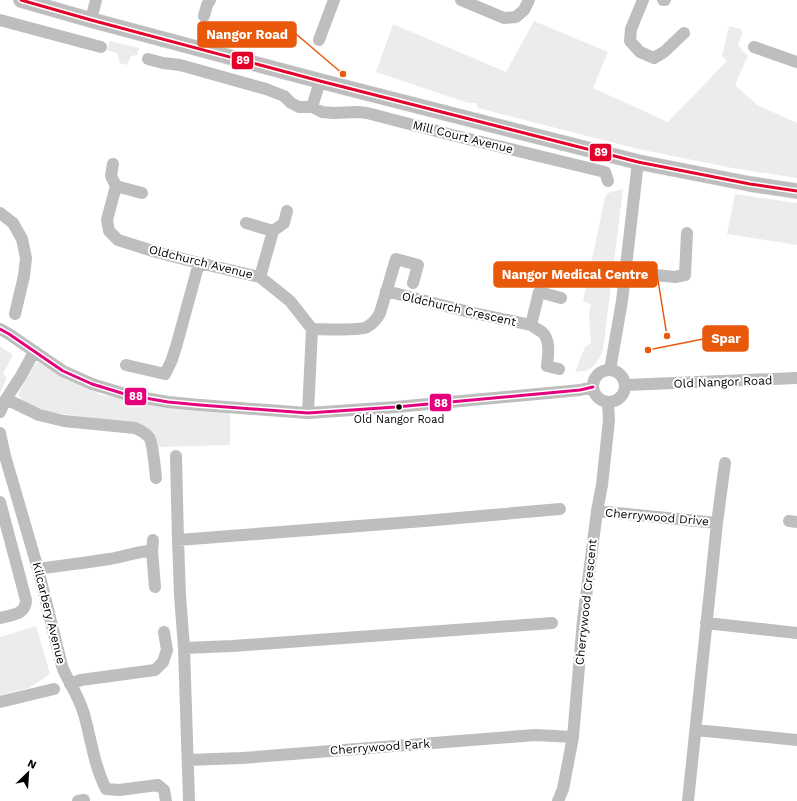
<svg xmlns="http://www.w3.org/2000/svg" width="797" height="801" viewBox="0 0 797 801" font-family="'Work Sans',sans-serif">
  <rect width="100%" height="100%" fill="#fff"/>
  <path fill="#ececec" d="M 534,21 L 608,52 L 593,88 L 668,122 L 727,61 L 722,56 L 729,26 L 741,29 L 742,35 L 738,44 L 743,52 L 748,55 L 735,85 L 757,105 L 797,123 L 797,178 L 732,168 L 638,149 L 478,108 L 476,103 L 468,103 L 376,72 L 393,24 L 506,72 Z
    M 110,41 L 139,48 L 137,55 L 131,56 L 127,65 L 120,63 L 117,53 L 107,50 Z
    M 623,189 L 603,350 C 596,366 592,371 575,372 L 585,347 L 591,343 L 589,315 L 591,304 L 583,301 L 605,198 L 608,193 Z
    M 735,194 L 797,203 L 797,245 L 727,234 Z
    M 0,346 L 13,355 L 3,374 L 7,378 L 0,393 Z
    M 38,362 L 101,395 L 230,413 L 230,445 L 158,447 L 154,432 L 139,425 L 45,411 L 23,401 L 18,395 L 35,364 Z
    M 36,626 L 50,674 L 29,688 L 0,695 L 0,637 Z"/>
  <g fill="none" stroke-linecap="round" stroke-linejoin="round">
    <g stroke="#dbdbdb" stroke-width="16">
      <path id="major" d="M 21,0 L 91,20 L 320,81 L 638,162 L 750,184 L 797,191"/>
    </g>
    <path stroke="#bebebe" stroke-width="12" d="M 461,0 L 504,18 L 516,17 L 524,10 L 529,0
      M 643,0 L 631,29 L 630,41 L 640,52 L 654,58 L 664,52 L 684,33
      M 663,0 L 665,0
      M 204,16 L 207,5 L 210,0
      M 0,20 L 101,47
      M 91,20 L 96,0
      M 319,40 L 334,0
      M 754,47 L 797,62
      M 148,59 L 163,63 L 180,65 L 266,89 L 284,96 L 291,103 L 299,107 L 312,107 L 322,112 L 333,113 L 358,112 L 367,113 L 448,134 L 605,172 L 608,181
      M 312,107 L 320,81
      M 113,164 L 111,176 L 116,186 L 142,193
      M 116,186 L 107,220 L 109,231 L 118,240 L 156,252 L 199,263 L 260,277 L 290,301 L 312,329 L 308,413
      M 0,213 L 13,223 L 22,239 L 26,258 L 24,276 L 15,314
      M 246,223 L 273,231 L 284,223 L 287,211
      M 625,272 L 675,277 L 685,275 L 687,233
      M 260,277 L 273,231
      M 386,291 L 469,312 L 531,325 L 539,292 L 561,298
      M 531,325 C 535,328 539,330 542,332 C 551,340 548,356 547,366 L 559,369
      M 0,329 L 9,334 L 63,371 L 92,384 L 128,395 L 168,402 L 200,405 L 308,413 L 396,407 L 580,390 L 593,387
      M 312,329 C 322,329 360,331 367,327 C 372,324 377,319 380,313 L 396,259 L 418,265 L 413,283
      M 126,365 L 165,374 L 171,362 L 176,347 L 199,263
      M593 386a16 16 0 1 1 32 0a16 16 0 1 1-32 0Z
      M 610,370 L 622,301 L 638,162
      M 626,385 L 797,378
      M 6,399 L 39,415 L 64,421 L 135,428 C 140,430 145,433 149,437 C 153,443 155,469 156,478
      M 0,412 L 6,399 L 21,376 L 34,352
      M 0,433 L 5,456 L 38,569 L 62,666 C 64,672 67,677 70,683 C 75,692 81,704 84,714 C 91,739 94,765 106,789 L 119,790 L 158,785 L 164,790 L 166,801
      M 176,456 L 178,540 L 180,595 L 184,648 L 189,801
      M 0,502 L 26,600 C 26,615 11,615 0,618
      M 597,511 L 717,523
      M 789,521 L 797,522
      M 153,540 L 152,551 L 155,587
      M 178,540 L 424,521 L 560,509
      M 38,569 C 62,565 86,563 109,559 C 124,557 137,551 152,551
      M 706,623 L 797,633
      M 184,648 L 233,646 L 552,623
      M 70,684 L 81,680 L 155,670 L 163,662 L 167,650 L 164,632
      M 0,702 L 54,689
      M 696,730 L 797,740
      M 188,760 L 242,758 L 535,735 L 573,737
      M 78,801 L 84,800
      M 558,801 L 563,789 L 573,737 L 583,620 L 597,511 L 602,485 L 609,420 L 608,403
      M 688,801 L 717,523 L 725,463"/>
    <use href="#major" stroke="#bebebe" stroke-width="15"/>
    <g stroke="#fff" stroke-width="6">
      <path id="bus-1" d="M 21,0 L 91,20 L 320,81 L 638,162 L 750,184 L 797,191"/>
    </g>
    <g stroke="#fff" stroke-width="6">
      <path id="bus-2" d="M 0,329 L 9,334 L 63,371 L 92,384 L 128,395 L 168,402 L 200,405 L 308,413 L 396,407 L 580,390 L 593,387"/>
    </g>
    <use href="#bus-1" stroke="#e4002b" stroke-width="3"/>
    <use href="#bus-2" stroke="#e5007d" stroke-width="3"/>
  </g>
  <circle fill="#000" stroke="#fff" stroke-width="1.5" cx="399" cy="407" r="3.5"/>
  <g text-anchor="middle" stroke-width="4" stroke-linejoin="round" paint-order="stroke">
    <g font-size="11" fill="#000" stroke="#fff">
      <text x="399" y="423">Old Nangor Road</text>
    </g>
    <g font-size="12" fill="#000" stroke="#fff">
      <text transform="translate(463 137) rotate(14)" y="4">Mill Court Avenue</text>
      <text transform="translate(201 262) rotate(14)" y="4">Oldchurch Avenue</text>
      <text transform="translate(459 309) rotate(13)" y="4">Oldchurch Crescent</text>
      <text transform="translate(723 382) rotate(-2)" y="4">Old Nangor Road</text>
      <text transform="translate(657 517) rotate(5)" y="4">Cherrywood Drive</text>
      <text transform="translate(586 602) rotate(-84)" y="4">Cherrywood Crescent</text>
      <text transform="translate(49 613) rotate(76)" y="4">Kilcarbery Avenue</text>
      <text transform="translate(380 747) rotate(-4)" y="4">Cherrywood Park</text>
    </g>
  </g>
  <path fill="none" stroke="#e8590c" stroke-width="1.5" d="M343 74L296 34M667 336L657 274M648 350L703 339"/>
  <g fill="#e8590c" stroke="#fff" stroke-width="1.5">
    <circle cx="343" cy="74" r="4"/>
    <circle cx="667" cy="336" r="4"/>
    <circle cx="648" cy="350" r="4"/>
  </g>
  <g fill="#e8590c" stroke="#e8590c" stroke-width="1.5">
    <rect x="198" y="22" width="98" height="25" rx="4"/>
    <rect x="494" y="262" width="163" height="25" rx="4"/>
    <rect x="703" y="326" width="45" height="25" rx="4"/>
  </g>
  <g font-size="13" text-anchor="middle" font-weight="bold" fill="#fff">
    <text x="247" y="39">Nangor Road</text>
    <text x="575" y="279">Nangor Medical Centre</text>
    <text x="726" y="343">Spar</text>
  </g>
  <g stroke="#fff" stroke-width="1.5">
    <rect x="231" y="51" width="23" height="19" rx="4" fill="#e4002b"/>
    <rect x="589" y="143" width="23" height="19" rx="4" fill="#e4002b"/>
    <rect x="124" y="387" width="23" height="19" rx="4" fill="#e5007d"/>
    <rect x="429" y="393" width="23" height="19" rx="4" fill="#e5007d"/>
  </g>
  <g font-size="11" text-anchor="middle" font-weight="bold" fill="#fff">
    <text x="243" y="64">89</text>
    <text x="601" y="156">89</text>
    <text x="136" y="400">88</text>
    <text x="441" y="407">88</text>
  </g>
  <g transform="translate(28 773) rotate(25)" stroke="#ffffff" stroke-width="3" paint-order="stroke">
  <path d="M0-3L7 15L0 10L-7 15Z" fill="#000000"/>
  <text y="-6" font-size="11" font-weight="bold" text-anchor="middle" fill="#000000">N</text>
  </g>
</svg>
